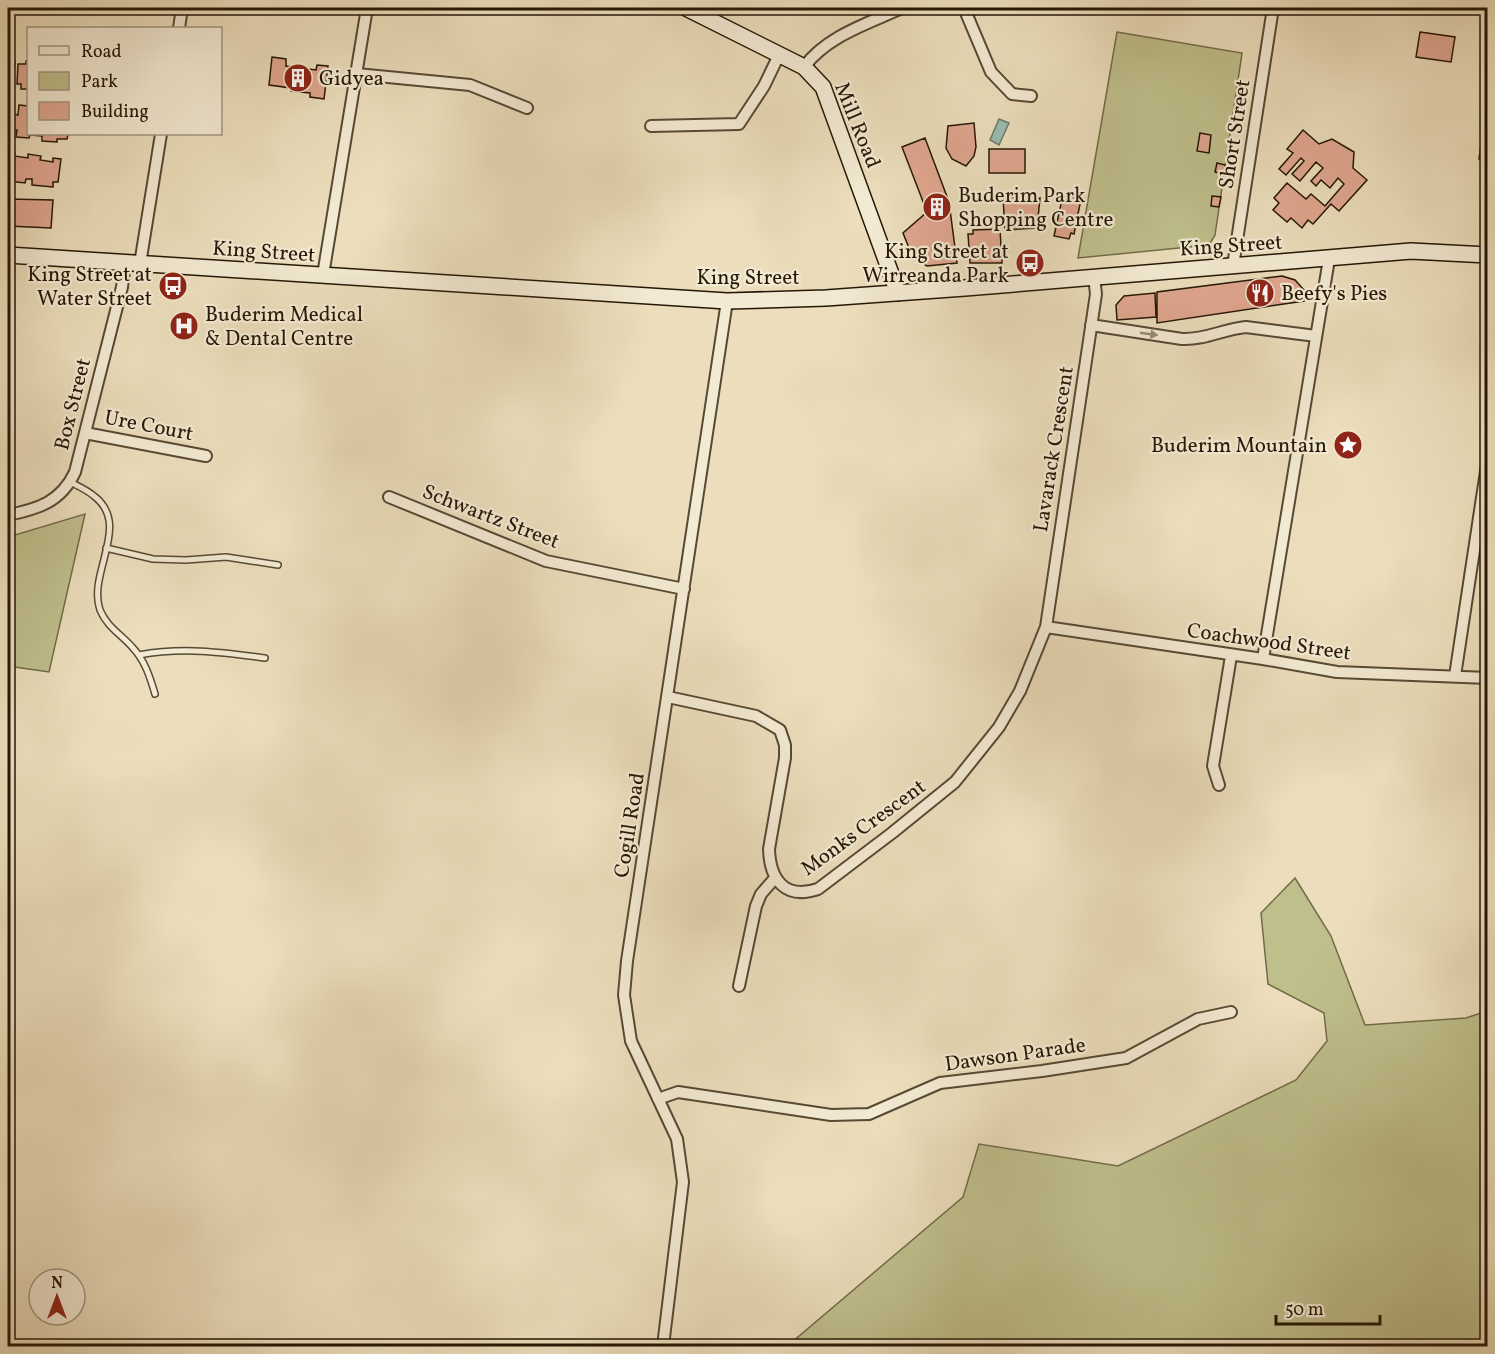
<svg xmlns="http://www.w3.org/2000/svg" width="1495" height="1354" viewBox="0 0 1495 1354" font-family="Vollkorn,serif">
  <rect width="100%" height="100%" fill="#ecdebc"/>
  <filter id="stains"><feTurbulence type="fractalNoise" baseFrequency=".00333" numOctaves="4"/><feColorMatrix values="0 0 0 0 .2 0 0 0 0 .09 0 0 0 0 .02 0 0 0 .5 -.17"/></filter>
  <radialGradient id="worn" r=".72"><stop offset=".6" stop-color="#630" stop-opacity="0"/><stop offset="1" stop-color="#630" stop-opacity=".3"/></radialGradient>
  <path fill="#bfbf8c" stroke="#726b49" stroke-width="1.5" d="M 1117,32 L 1242,53 L 1215,235 L 1209,245 L 1078,258 Z
    M 85,514 L 49,672 L 8,666 L 8,537 Z
    M 1295,878 L 1331,936 L 1365,1025 L 1466,1018 L 1487,1011 L 1487,1346 L 763,1346 L 792,1342 L 963,1197 L 979,1144 L 1118,1166 L 1296,1080 L 1327,1041 L 1324,1013 L 1268,984 L 1261,913 Z"/>
  <path fill="#99bcb2" stroke="#6b7a6d" stroke-width="1.5" d="M 999,119 L 1009,123 L 999,145 L 990,140 Z"/>
  <path fill="#e0a790" stroke="#251706" stroke-width="1.5" d="M 1420,32 L 1455,37 L 1451,62 L 1416,57 Z
    M 272,57 L 286,59 L 286,66 L 316,70 L 317,65 L 328,66 L 324,99 L 310,97 L 310,93 L 291,91 L 291,88 L 269,85 Z
    M 8,61 L 15,61 L 13,84 L 8,84 L 8,87 Z
    M 26,61 L 28,61 L 28,89 L 21,89 L 21,84 L 17,84 L 18,64 L 26,64 Z
    M 19,105 L 28,106 L 28,134 L 68,134 L 67,139 L 57,139 L 57,142 L 42,141 L 42,136 L 30,135 L 29,138 L 16,137 L 17,130 L 11,130 L 13,114 L 18,115 Z
    M 974,123 L 976,147 L 974,156 L 966,166 L 952,159 L 946,148 L 948,126 Z
    M 1303,130 L 1319,144 L 1332,139 L 1354,152 L 1353,168 L 1367,180 L 1339,211 L 1331,204 L 1313,224 L 1308,220 L 1302,228 L 1291,218 L 1287,222 L 1273,210 L 1279,203 L 1274,198 L 1287,183 L 1306,199 L 1311,194 L 1325,206 L 1344,184 L 1338,178 L 1330,188 L 1321,180 L 1316,186 L 1311,181 L 1323,168 L 1316,162 L 1300,181 L 1292,174 L 1304,161 L 1301,158 L 1286,175 L 1279,169 L 1293,153 L 1287,149 Z
    M 1483,132 L 1488,133 L 1488,161 L 1479,159 Z
    M 1200,133 L 1211,135 L 1209,153 L 1197,151 Z
    M 925,138 L 949,202 L 957,263 L 927,266 L 913,258 L 903,233 L 927,212 L 902,147 Z
    M 989,149 L 1025,149 L 1025,173 L 989,173 Z
    M 9,152 L 15,153 L 14,156 L 28,158 L 28,154 L 41,156 L 40,160 L 53,162 L 53,158 L 61,159 L 58,182 L 53,182 L 53,187 L 32,185 L 32,179 L 26,179 L 25,183 L 8,181 Z
    M 1217,163 L 1225,165 L 1224,174 L 1215,172 Z
    M 1063,195 L 1081,199 L 1074,234 L 1071,233 L 1069,239 L 1054,236 Z
    M 1037,196 L 1037,199 L 1040,198 L 1037,228 L 1005,230 L 1003,198 Z
    M 1212,196 L 1221,197 L 1219,207 L 1211,206 Z
    M 8,199 L 53,200 L 51,228 L 8,226 Z
    M 1000,229 L 1002,263 L 970,263 L 968,234 L 973,234 L 973,230 Z
    M 1282,276 L 1295,280 L 1304,290 L 1304,301 L 1157,323 L 1157,292 Z
    M 1155,293 L 1156,317 L 1117,320 L 1116,305 L 1124,296 Z"/>
  <g fill="none" stroke-linecap="round" stroke-linejoin="round">
    <g stroke="#574934" stroke-width="8">
      <path id="lane" d="M 70,482 C 78,486 87,490 94,496 C 132,525 87,573 100,610 C 107,627 122,635 133,648 C 145,661 150,677 155,694
        M 106,548 L 153,559 L 186,560 L 226,557 L 278,565
        M 139,655 C 183,647 220,652 265,658"/>
    </g>
    <g stroke="#574934" stroke-width="14">
      <path id="street" d="M 964,8 L 991,72 L 1012,94 L 1031,96
        M 179,28 L 182,8
        M 804,67 C 827,36 867,24 902,8
        M 357,74 L 470,85 L 527,108
        M 651,126 L 739,124 L 764,86 L 779,55
        M 140,264 L 161,134
        M 1233,266 L 1273,8
        M 323,275 L 367,8
        M 1091,325 L 1182,339 C 1205,340 1224,329 1246,327 L 1316,336
        M 85,433 L 206,456
        M 389,497 L 546,561 L 684,589
        M 8,515 C 38,509 61,502 75,472 L 122,287 L 125,263
        M 1046,627 L 1263,659 L 1337,672 L 1488,678
        M 1263,659 L 1329,259
        M 1455,676 L 1488,458
        M 668,697 L 756,716 L 780,730 L 785,745 L 785,758 L 769,849 C 770,880 785,900 818,889 L 892,833 L 955,782 L 999,727 L 1020,691 L 1046,627 L 1096,294 L 1094,277
        M 1219,785 L 1213,766 L 1231,656
        M 739,986 L 756,906 L 761,894 L 775,878
        M 658,1099 L 678,1092 L 831,1115 L 869,1114 L 940,1083 L 1042,1071 L 1126,1058 L 1198,1019 L 1231,1012
        M 663,1346 L 683,1182 L 677,1139 L 631,1041 L 624,995 L 627,961 L 727,301"/>
    </g>
    <g stroke="#251706" stroke-width="18">
      <path id="secondary" d="M 686,8 L 804,67 L 823,87 L 898,293
        M 8,255 L 727,301 L 826,298 L 965,288 L 1411,251 L 1488,255"/>
    </g>
    <use href="#lane" stroke="#f3ead3" stroke-width="5"/>
    <use href="#street" stroke="#f3ead3" stroke-width="10"/>
    <use href="#secondary" stroke="#f3ead3" stroke-width="15"/>
  </g>
  <defs><path id="oneway-solid" d="M-6-.8H1V-3.2L6.5 0L1 3.2V.8H-6Z" transform="scale(1.5)"/></defs>
  <use fill="#968b77" href="#oneway-solid" transform="translate(1149 334) rotate(8)"/>
  <defs>
    <g id="building-disc" transform="scale(1.5)"><circle r="9.5" fill="#8f2418" stroke="#f3ead3"/><path d="M-4-6H4V6H1V3H-1V6H-4ZM-2.5-4.3h1.7v1.8h-1.7ZM.8-4.3h1.7v1.8H.8ZM-2.5-1h1.7V.8h-1.7ZM.8-1h1.7V.8H.8Z" fill="#fff"/></g>
    <g id="bus-disc" transform="scale(1.5)"><circle r="9.5" fill="#8f2418" stroke="#f3ead3"/><path d="M-5-6H5V4H4V6H2V4H-2V6H-4V4H-5ZM-3.5-4V0h7V-4ZM-3.5 1.2v1.5H-2V1.2ZM2 1.2v1.5H3.5V1.2Z" fill="#fff"/></g>
    <g id="restaurant-disc" transform="scale(1.5)"><circle r="9.5" fill="#8f2418" stroke="#f3ead3"/><path d="M-5-6h1v4h1v-4h1v4h1v-4h1v5L-1.5 .5V6h-2V.5L-5-1ZM5-6V6H3V1.5H1.5Q1.5-4 5-6Z" fill="#fff"/></g>
    <g id="hospital-disc" transform="scale(1.5)"><circle r="9.5" fill="#8f2418" stroke="#f3ead3"/><path d="M-5-5h3v3.5h4V-5h3V5h-3V1.5h-4V5h-3Z" fill="#fff"/></g>
    <g id="sight-disc" transform="scale(1.5)"><circle r="9.5" fill="#8f2418" stroke="#f3ead3"/><path d="M0-6L1.8-2.2L6-1.7L2.9 1.2L3.7 5.4L0 3.3L-3.7 5.4L-2.9 1.2L-6-1.7L-1.8-2.2Z" fill="#fff"/></g>
  </defs>
  <g fill-rule="evenodd">
    <use href="#building-disc" x="298" y="78"/>
    <use href="#building-disc" x="937" y="207"/>
    <use href="#bus-disc" x="1030" y="263"/>
    <use href="#bus-disc" x="173" y="286"/>
    <use href="#restaurant-disc" x="1260" y="293"/>
    <use href="#hospital-disc" x="184" y="326"/>
    <use href="#sight-disc" x="1348" y="445"/>
  </g>
  <g text-anchor="middle" stroke-width="4.5" stroke-linejoin="round" paint-order="stroke">
    <g font-size="21" fill="#251706" stroke="#f3ead3" text-anchor="start">
      <text x="319" y="85">Gidyea</text>
      <text x="958" y="202">Buderim Park<tspan x="958" dy="24">Shopping Centre</tspan></text>
      <text x="1009" y="258" text-anchor="end">King Street at<tspan x="1009" dy="24">Wirreanda Park</tspan></text>
      <text x="152" y="281" text-anchor="end">King Street at<tspan x="152" dy="24">Water Street</tspan></text>
      <text x="1281" y="300">Beefy's Pies</text>
      <text x="205" y="321">Buderim Medical<tspan x="205" dy="24">&amp; Dental Centre</tspan></text>
      <text x="1327" y="452" text-anchor="end">Buderim Mountain</text>
    </g>
    <g font-size="21" fill="#251706" stroke="#f3ead3">
      <text transform="translate(858 125) rotate(68)" y="7">Mill Road</text>
      <text transform="translate(1234 134) rotate(-81)" y="7">Short Street</text>
      <text transform="translate(1231 245) rotate(-4)" y="7">King Street</text>
      <text transform="translate(264 251) rotate(4)" y="7">King Street</text>
      <text x="748" y="284">King Street</text>
      <text transform="translate(72 404) rotate(-76)" y="7">Box Street</text>
      <text transform="translate(149 425) rotate(11)" y="7">Ure Court</text>
      <text transform="translate(1053 449) rotate(-81)" y="7">Lavarack Crescent</text>
      <text transform="translate(491 516) rotate(21)" y="7">Schwartz Street</text>
      <text transform="translate(1269 641) rotate(8)" y="7">Coachwood Street</text>
      <text transform="translate(629 825) rotate(-81)" y="7">Cogill Road</text>
      <text transform="translate(863 827) rotate(-36)" y="7">Monks Crescent</text>
      <text transform="translate(1015 1054) rotate(-8)" y="7">Dawson Parade</text>
    </g>
  </g>
  <rect width="1495" height="1354" fill="none" stroke="#ecdebc" stroke-width="30"/>
  <rect x="9" y="9" width="1477" height="1336" fill="none" stroke="#251706" stroke-width="3"/>
  <rect x="15" y="15" width="1465" height="1324" fill="none" stroke="#251706" stroke-width="1.5"/>
  <rect x="27" y="27" width="195" height="108" fill="#f3ead3" stroke="#a19681" stroke-width="1.5"/>
  <rect x="39" y="46" width="30" height="9" fill="#f3ead3" stroke="#a19681" stroke-width="1.5"/>
  <text x="81" y="57" font-size="18" fill="#251706">Road</text>
  <rect x="39" y="72" width="30" height="18" fill="#bfbf8c" stroke="#a19681" stroke-width="1.5"/>
  <text x="81" y="87" font-size="18" fill="#251706">Park</text>
  <rect x="39" y="102" width="30" height="18" fill="#e0a790" stroke="#a19681" stroke-width="1.5"/>
  <text x="81" y="117" font-size="18" fill="#251706">Building</text>
  <g transform="translate(57 1297)"><circle r="28" fill="#f3ead3" stroke="#a19681" stroke-width="1.5"/>
  <path d="M0-4.5L10 22L0 15L-10 22Z" fill="#8f2418"/>
  <text y="-9" font-size="16" font-weight="bold" text-anchor="middle" fill="#251706">N</text>
  </g>
  <path d="M1276 1315v9h104v-9" fill="none" stroke="#251706" stroke-width="3"/>
  <text x="1285" y="1315" font-size="18" fill="#251706" stroke="#f3ead3" stroke-width="4.5" paint-order="stroke">50 m</text>
  <rect width="100%" height="100%" filter="url(#stains)"/>
  <rect width="100%" height="100%" fill="url(#worn)"/>
</svg>
